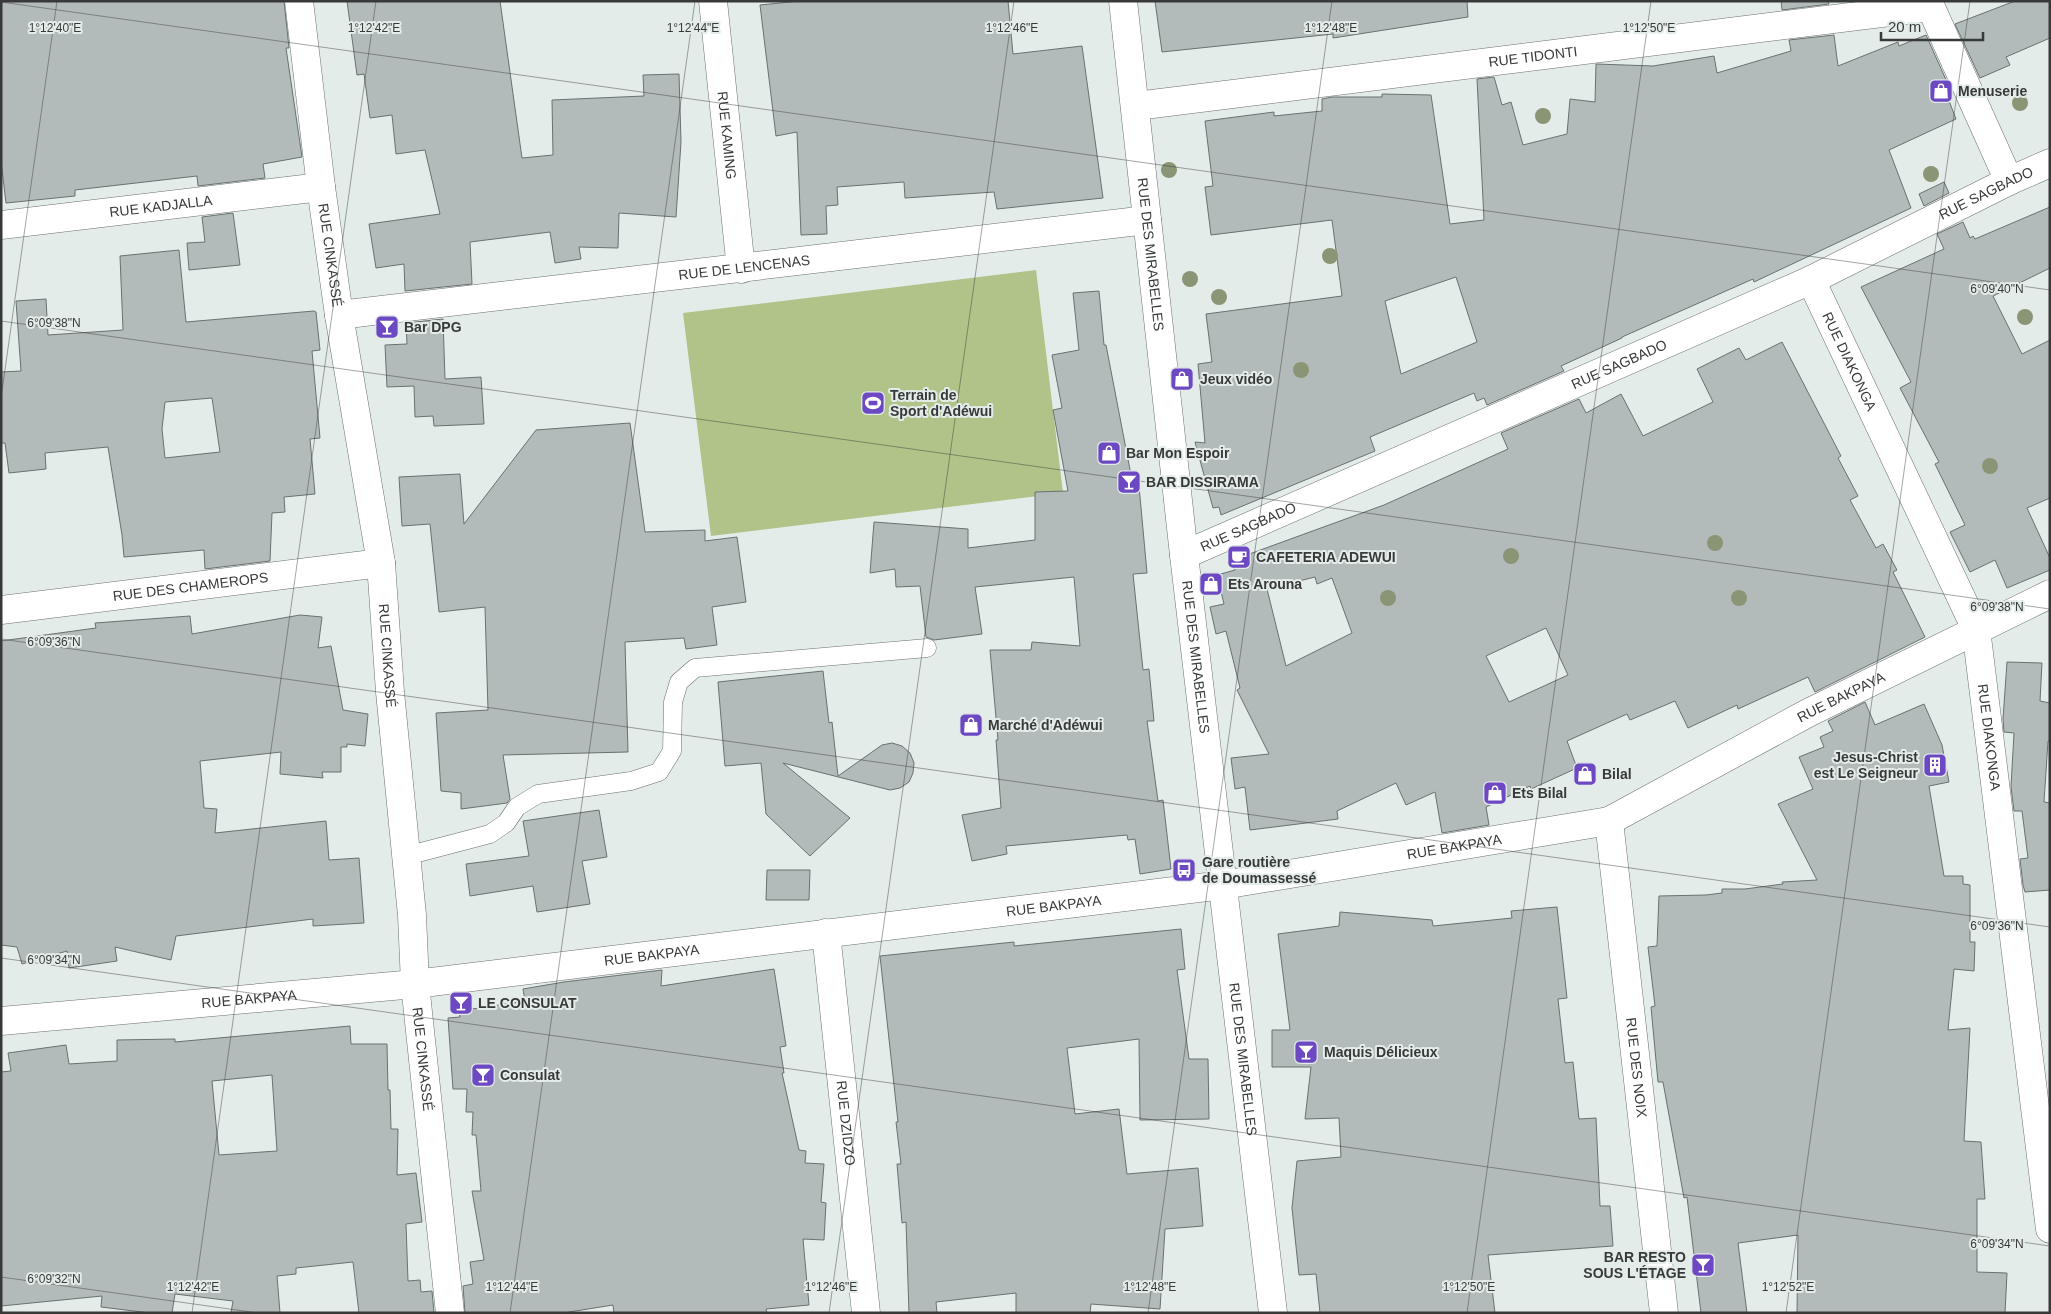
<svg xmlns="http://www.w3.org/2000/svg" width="2051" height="1314" viewBox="0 0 2051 1314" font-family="Arial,sans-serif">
  <rect width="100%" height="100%" fill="#e4ece9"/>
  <path fill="#b0c388" d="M 1036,270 L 1063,493 L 711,536 L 683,313 Z"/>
  <path fill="#b2bbba" stroke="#697171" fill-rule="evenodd" d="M 1,1 L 284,1 L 289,48 L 286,48 L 302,157 L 263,164 L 265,178 L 198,186 L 197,176 L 75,190 L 75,196 L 6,203 L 1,161 Z
    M 347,1 L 500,1 L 522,158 L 553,155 L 552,100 L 644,96 L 643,75 L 679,74 L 681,142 L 676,217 L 619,213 L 618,248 L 579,247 L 581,259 L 555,263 L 550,232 L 470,242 L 472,284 L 405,291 L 404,264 L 376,268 L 369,224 L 440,214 L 425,150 L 396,154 L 392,115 L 370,118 L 364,74 L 357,75 Z
    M 800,1 L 1008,1 L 1013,54 L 1082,46 L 1103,198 L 997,209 L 994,192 L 905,198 L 904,182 L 837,187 L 838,205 L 826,206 L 827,234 L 801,235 L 797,132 L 776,136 L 760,5 Z
    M 1155,1 L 1467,1 L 1468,17 L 1333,38 L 1333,34 L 1162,52 Z
    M 1781,1 L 1828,1 L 1829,4 L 1782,10 Z
    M 2015,1 L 2050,1 L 2050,38 L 2006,57 L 2010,65 L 1980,78 L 1955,24 Z
    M 1834,35 L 1838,66 L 1898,42 L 1899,46 L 1926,35 L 1951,91 L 1946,93 L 1956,119 L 1889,150 L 1911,208 L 1754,282 L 1753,279 L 1622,337 L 1622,338 L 1561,366 L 1564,371 L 1487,405 L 1484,398 L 1477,401 L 1474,393 L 1370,437 L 1375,451 L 1221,515 L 1219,507 L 1213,508 L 1195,442 L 1205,443 L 1198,364 L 1212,362 L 1206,314 L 1342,296 L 1332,220 L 1211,235 L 1205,187 L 1213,186 L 1205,121 L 1274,112 L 1274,116 L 1322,111 L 1322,99 L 1332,97 L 1382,97 L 1382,94 L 1431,95 L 1450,224 L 1484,220 L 1477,79 L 1494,77 L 1502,105 L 1511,102 L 1523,145 L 1567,134 L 1570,99 L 1595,102 L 1596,64 L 1653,66 L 1714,56 L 1717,73 L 1791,51 L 1789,40 ZM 1456,277 L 1477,342 L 1401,374 L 1385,301 Z
    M 1944,182 L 1949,193 L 1924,206 L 1919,194 Z
    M 2050,207 L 2050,268 L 1993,296 L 2022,354 L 2050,340 L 2050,498 L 2027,508 L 2050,558 L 2050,570 L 2007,588 L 1995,560 L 1970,572 L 1950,532 L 1965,525 L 1935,464 L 1939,462 L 1900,388 L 1911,382 L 1861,287 L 1944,249 L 1937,234 L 1963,222 L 1970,238 L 1973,236 L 1975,239 Z
    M 233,213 L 240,265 L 189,270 L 187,243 L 205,242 L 202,217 Z
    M 179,250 L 186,322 L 314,311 L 316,312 L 320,350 L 312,351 L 320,438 L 310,439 L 315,494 L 284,497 L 285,512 L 272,513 L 270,561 L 205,569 L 204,550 L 124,557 L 122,535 L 108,447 L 45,453 L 46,469 L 9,473 L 5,443 L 1,443 L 1,372 L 21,371 L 16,301 L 46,299 L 48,335 L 123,330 L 120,256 ZM 212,398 L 220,452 L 165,458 L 162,429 L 165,402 Z
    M 1099,291 L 1104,345 L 1106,345 L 1131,475 L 1138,475 L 1147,573 L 1133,574 L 1143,670 L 1149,669 L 1154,721 L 1147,721 L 1158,801 L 1163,800 L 1171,869 L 1140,874 L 1135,839 L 1128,840 L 1127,835 L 1006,846 L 1007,854 L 972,861 L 962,815 L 1001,808 L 996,740 L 998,740 L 990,650 L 1031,650 L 1032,642 L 1080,646 L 1074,577 L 975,587 L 982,634 L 934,640 L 926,637 L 920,586 L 896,587 L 895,569 L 870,573 L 874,522 L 968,529 L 968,548 L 1035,540 L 1035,492 L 1068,491 L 1053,410 L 1062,408 L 1052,355 L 1079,350 L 1073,293 Z
    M 443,319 L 445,379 L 481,377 L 484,424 L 434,426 L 433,416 L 415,417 L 414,386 L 387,387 L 385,345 L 407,344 L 406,323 Z
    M 1782,342 L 1841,456 L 1838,458 L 1858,496 L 1850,500 L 1876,548 L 1883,544 L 1897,570 L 1893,572 L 1925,637 L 1815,692 L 1808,677 L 1738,709 L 1737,705 L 1688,728 L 1675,701 L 1630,720 L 1627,714 L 1567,741 L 1577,768 L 1531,789 L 1530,786 L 1486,807 L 1489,825 L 1442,833 L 1435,792 L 1406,805 L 1396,783 L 1337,811 L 1338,819 L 1250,830 L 1245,787 L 1235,789 L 1231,758 L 1269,754 L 1237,690 L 1240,688 L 1226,631 L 1216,634 L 1210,607 L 1224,604 L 1217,575 L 1235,570 L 1233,560 L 1384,505 L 1508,449 L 1501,433 L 1579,399 L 1586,413 L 1621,394 L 1643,436 L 1713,402 L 1697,369 L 1739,348 L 1746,360 ZM 1315,577 L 1317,584 L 1332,578 L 1352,633 L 1286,666 L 1267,589 ZM 1546,628 L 1568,675 L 1509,702 L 1486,656 Z
    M 630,423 L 645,532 L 705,530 L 705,541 L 737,537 L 746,602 L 712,607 L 717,645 L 686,649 L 684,638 L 625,642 L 628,752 L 503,755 L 510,799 L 507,803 L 461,809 L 461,793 L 441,791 L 436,713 L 488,710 L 485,607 L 439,612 L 430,524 L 402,526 L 399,477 L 460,474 L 464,524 L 536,430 Z
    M 300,615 L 322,617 L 318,648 L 331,646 L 343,710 L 368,714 L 365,746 L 347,744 L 347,747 L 341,747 L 341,772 L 322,772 L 323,778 L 280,774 L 281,752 L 200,761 L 204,808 L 217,809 L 215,833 L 326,821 L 329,860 L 359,858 L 364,923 L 313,926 L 313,919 L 176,936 L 171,960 L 115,947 L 117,961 L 69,968 L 67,951 L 22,964 L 17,947 L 1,945 L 1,641 L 96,628 L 95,623 L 190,616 L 192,634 Z
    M 2007,662 L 2042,663 L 2040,701 L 2050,703 L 2050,741 L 2048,741 L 2044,802 L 2050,803 L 2050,890 L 2025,892 L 2023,885 L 2020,859 L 2028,858 L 2022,811 L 2014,811 L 2011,787 L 2014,733 L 2004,732 L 2003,719 Z
    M 823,671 L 829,723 L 832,722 L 838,776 L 882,745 L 892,743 L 902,746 L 910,753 L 914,763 L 913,773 L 909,782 L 900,788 L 890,790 L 783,763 L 850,818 L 810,856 L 766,814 L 761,763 L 725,766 L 718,682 Z
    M 1865,702 L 1875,725 L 1924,704 L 1942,745 L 1949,782 L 1929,786 L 1944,876 L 1963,876 L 1963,884 L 1970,885 L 1970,942 L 1975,942 L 1974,971 L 1954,969 L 1948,1030 L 1970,1028 L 1964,1141 L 1981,1142 L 1985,1199 L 1977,1199 L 1977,1272 L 2007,1273 L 2005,1313 L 1797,1313 L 1798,1235 L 1738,1243 L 1747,1313 L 1701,1313 L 1687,1197 L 1684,1198 L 1663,1082 L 1658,1082 L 1651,1007 L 1655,1006 L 1648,947 L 1657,946 L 1659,896 L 1706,895 L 1722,893 L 1722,889 L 1745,889 L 1783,884 L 1782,882 L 1817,880 L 1778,804 L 1813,789 L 1799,757 L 1824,747 L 1820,737 L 1833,731 L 1828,721 Z
    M 599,810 L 607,857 L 582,861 L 590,904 L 537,912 L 533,886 L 470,896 L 466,864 L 529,856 L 523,821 Z
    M 767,870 L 810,870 L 809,900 L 766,900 Z
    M 1557,907 L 1567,998 L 1558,999 L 1565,1063 L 1573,1062 L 1579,1119 L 1596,1118 L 1600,1206 L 1610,1206 L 1613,1246 L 1488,1255 L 1495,1313 L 1320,1313 L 1316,1274 L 1299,1275 L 1292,1208 L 1297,1161 L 1341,1157 L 1339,1118 L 1305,1119 L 1311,1067 L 1272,1067 L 1272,1030 L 1290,1030 L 1278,934 L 1339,926 L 1340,912 L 1432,920 L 1433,926 L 1512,918 L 1511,911 Z
    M 1181,929 L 1185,969 L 1177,970 L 1189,1059 L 1208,1059 L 1209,1119 L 1140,1120 L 1139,1039 L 1067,1048 L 1075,1114 L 1119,1109 L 1127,1174 L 1198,1168 L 1203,1226 L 1165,1229 L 1160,1309 L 1091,1304 L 1090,1313 L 1016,1313 L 1016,1293 L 936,1302 L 937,1313 L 909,1313 L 906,1222 L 902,1223 L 897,1164 L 901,1164 L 896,1122 L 898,1122 L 880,956 L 1014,942 L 1014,946 Z
    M 774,969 L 786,1046 L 780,1047 L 784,1073 L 782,1073 L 799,1150 L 806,1151 L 805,1163 L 824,1164 L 821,1202 L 826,1203 L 824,1240 L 803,1239 L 809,1305 L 766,1309 L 767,1313 L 614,1313 L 613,1305 L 563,1313 L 465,1313 L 463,1286 L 473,1284 L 470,1262 L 484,1260 L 472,1191 L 481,1191 L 476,1135 L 472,1135 L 473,1112 L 466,1112 L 467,1089 L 453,1089 L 448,1018 L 460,1017 L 459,1011 L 525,1001 L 523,989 L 564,982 L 662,970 L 661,986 Z
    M 350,1026 L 351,1044 L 387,1044 L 388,1090 L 390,1090 L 391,1129 L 398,1129 L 397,1175 L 416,1173 L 422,1222 L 406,1224 L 408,1281 L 420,1280 L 421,1292 L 432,1291 L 434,1313 L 359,1313 L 353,1262 L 296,1268 L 296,1274 L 277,1276 L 280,1313 L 231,1313 L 233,1301 L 175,1294 L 172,1313 L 150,1313 L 101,1307 L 102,1296 L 1,1306 L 1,1072 L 11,1071 L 8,1053 L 66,1045 L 69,1064 L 117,1061 L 117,1040 L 175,1039 L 175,1042 ZM 272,1075 L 277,1151 L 219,1155 L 212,1081 Z"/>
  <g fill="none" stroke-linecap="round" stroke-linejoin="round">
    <g stroke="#6a716e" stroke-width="19">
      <path id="service" d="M 406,856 L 490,834 L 506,823 L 517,807 L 538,794 L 631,781 L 659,772 L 672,751 L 673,702 L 679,682 L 695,668 L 927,648"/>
    </g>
    <g stroke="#6a716e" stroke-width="29">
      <g id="minor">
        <path id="s1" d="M 299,1 L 321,187 L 339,315 L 381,563 L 390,692 L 412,915 L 415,984 L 450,1313"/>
        <path id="s2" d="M 713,1 L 741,269"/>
        <path id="s3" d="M 1123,1 L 1184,555 L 1273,1313"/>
        <path d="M 1928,1 L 2009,181"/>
        <path id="s4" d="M 1136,106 L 1930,7"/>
        <path id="s5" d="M 1,225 L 321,187"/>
        <path id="s6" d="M 1811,280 L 1976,629 L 2050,1229"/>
        <path id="s7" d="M 339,315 L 1147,220"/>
        <path id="s8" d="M 1184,555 L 1811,280 L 2009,181 L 2050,163"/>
        <path id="s9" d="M 1,610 L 381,563"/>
        <path id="s10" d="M 1609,821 L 1664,1313"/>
        <path id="s11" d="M 826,933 L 866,1313"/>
        <path id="s12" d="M 1,1021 L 415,984 L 1223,885 L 1609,821 L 1808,713 L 2050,594"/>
      </g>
    </g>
    <use href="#service" stroke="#fff" stroke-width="18"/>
    <use href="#minor" stroke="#fff" stroke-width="28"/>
  </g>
  <g fill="#899574">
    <circle cx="2020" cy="103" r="8"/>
    <circle cx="1543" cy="116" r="8"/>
    <circle cx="1169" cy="170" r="8"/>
    <circle cx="1931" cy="174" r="8"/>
    <circle cx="1330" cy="256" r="8"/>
    <circle cx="1190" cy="279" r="8"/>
    <circle cx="1219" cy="297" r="8"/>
    <circle cx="2025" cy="317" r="8"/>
    <circle cx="1301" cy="370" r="8"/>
    <circle cx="1990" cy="466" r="8"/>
    <circle cx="1715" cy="543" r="8"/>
    <circle cx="1511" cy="556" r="8"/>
    <circle cx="1388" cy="598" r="8"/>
    <circle cx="1739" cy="598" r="8"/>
  </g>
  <path fill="none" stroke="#373a39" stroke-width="1" stroke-opacity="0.45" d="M 1,2 L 2050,290M 1,321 L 2050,609M 1,398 L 57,1M 1,639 L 2050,927M 1,958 L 2050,1246M 1,1277 L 258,1313M 192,1313 L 376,1M 510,1313 L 695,1M 829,1313 L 1014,1M 1148,1313 L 1332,1M 1467,1313 L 1651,1M 1786,1313 L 1970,1"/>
  <defs>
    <g id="shop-square" transform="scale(1.25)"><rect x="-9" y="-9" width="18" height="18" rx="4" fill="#6c49c2" stroke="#e4ece9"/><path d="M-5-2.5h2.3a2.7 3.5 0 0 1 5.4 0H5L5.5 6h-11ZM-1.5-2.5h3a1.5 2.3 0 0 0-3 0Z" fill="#fff"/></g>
    <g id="bar-square" transform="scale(1.25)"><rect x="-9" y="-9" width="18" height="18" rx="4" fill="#6c49c2" stroke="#e4ece9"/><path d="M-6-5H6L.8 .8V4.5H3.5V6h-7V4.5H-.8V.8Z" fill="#fff"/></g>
    <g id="stadium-square" transform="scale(1.25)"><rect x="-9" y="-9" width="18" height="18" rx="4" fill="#6c49c2" stroke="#e4ece9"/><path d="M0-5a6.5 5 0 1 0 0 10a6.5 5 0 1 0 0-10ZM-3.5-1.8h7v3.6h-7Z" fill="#fff"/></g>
    <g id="cafe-square" transform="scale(1.25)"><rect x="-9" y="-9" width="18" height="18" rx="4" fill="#6c49c2" stroke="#e4ece9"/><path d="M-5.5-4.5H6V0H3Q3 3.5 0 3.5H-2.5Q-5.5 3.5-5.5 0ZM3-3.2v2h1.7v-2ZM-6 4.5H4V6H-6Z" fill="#fff"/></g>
    <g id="building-square" transform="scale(1.25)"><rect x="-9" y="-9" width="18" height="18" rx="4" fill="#6c49c2" stroke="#e4ece9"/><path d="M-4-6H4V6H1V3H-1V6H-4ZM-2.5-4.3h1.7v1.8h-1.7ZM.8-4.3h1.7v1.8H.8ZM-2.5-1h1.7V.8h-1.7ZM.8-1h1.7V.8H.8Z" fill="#fff"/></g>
    <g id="bus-square" transform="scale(1.25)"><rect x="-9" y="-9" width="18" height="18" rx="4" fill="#6c49c2" stroke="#e4ece9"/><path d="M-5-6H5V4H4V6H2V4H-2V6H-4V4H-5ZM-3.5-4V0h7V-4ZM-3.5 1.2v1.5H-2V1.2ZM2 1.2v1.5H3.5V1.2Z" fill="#fff"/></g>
  </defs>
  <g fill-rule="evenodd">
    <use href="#shop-square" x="1941" y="91"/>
    <use href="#bar-square" x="387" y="327"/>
    <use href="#shop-square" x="1182" y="379"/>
    <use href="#stadium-square" x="873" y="403"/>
    <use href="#shop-square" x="1109" y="453"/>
    <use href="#bar-square" x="1129" y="482"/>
    <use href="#cafe-square" x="1239" y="557"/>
    <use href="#shop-square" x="1211" y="584"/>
    <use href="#shop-square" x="971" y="725"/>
    <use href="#building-square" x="1935" y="765"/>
    <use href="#shop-square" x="1585" y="774"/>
    <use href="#shop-square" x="1495" y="793"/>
    <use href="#bus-square" x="1184" y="870"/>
    <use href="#bar-square" x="461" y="1003"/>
    <use href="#bar-square" x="1306" y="1052"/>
    <use href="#bar-square" x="483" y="1075"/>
    <use href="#bar-square" x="1703" y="1265"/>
  </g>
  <g text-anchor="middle" stroke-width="4" stroke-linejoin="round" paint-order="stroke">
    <g font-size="14" fill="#373a39" stroke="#e4ece9">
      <text dy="5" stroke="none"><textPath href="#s4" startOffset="400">RUE TIDONTI</textPath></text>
      <text dy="5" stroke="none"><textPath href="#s2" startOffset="135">RUE KAMING</textPath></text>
      <text dy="5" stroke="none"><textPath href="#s8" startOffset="880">RUE SAGBADO</textPath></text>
      <text dy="5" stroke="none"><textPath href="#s5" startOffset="161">RUE KADJALLA</textPath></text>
      <text dy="5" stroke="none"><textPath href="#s1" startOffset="256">RUE CINKASSÉ</textPath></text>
      <text dy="5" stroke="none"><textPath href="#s3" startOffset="255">RUE DES MIRABELLES</textPath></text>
      <text dy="5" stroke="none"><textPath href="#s7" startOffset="408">RUE DE LENCENAS</textPath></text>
      <text dy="5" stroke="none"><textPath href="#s6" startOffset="90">RUE DIAKONGA</textPath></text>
      <text dy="5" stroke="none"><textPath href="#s8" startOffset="475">RUE SAGBADO</textPath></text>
      <text dy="5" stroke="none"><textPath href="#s8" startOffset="70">RUE SAGBADO</textPath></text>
      <text dy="5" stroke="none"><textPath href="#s9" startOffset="191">RUE DES CHAMEROPS</textPath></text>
      <text dy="5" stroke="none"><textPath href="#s1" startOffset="661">RUE CINKASSÉ</textPath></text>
      <text dy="5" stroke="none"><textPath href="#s3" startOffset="660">RUE DES MIRABELLES</textPath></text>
      <text dy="5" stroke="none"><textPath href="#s12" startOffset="1884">RUE BAKPAYA</textPath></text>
      <text dy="5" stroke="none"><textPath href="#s6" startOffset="495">RUE DIAKONGA</textPath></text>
      <text dy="5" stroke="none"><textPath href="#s12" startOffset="1464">RUE BAKPAYA</textPath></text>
      <text dy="5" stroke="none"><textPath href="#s12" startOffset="1059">RUE BAKPAYA</textPath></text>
      <text dy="5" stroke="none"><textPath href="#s12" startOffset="654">RUE BAKPAYA</textPath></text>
      <text dy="5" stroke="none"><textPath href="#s12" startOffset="249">RUE BAKPAYA</textPath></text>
      <text dy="5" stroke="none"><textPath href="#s1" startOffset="1066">RUE CINKASSÉ</textPath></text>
      <text dy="5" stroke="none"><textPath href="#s3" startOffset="1065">RUE DES MIRABELLES</textPath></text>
      <text dy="5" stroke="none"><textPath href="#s10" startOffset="248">RUE DES NOIX</textPath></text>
      <text dy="5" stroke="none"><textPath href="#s11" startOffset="191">RUE DZIDZO</textPath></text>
    </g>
    <g font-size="14" font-weight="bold" fill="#373a39" stroke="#e4ece9" text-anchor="start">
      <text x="1958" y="96">Menuserie</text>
      <text x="404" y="332">Bar DPG</text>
      <text x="1200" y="384">Jeux vidéo</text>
      <text x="890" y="400">Terrain de<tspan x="890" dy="16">Sport d'Adéwui</tspan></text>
      <text x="1126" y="458">Bar Mon Espoir</text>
      <text x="1146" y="487">BAR DISSIRAMA</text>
      <text x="1256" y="562">CAFETERIA ADEWUI</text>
      <text x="1228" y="589">Ets Arouna</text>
      <text x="988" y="730">Marché d'Adéwui</text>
      <text x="1918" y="762" text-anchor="end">Jesus-Christ<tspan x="1918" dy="16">est Le Seigneur</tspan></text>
      <text x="1602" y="779">Bilal</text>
      <text x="1512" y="798">Ets Bilal</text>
      <text x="1202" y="867">Gare routière<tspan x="1202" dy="16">de Doumassessé</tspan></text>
      <text x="478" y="1008">LE CONSULAT</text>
      <text x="1324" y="1057">Maquis Délicieux</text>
      <text x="500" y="1080">Consulat</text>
      <text x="1686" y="1262" text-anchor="end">BAR RESTO<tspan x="1686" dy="16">SOUS L'ÉTAGE</tspan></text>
    </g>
  </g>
  <g font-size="12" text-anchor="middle" fill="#373a39" stroke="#e4ece9" stroke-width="4" stroke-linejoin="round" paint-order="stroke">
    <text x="55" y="32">1°12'40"E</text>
    <text x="374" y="32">1°12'42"E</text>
    <text x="693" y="32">1°12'44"E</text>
    <text x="1012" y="32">1°12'46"E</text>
    <text x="1331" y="32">1°12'48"E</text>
    <text x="1649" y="32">1°12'50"E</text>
    <text x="1997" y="293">6°09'40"N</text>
    <text x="54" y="327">6°09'38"N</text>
    <text x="1997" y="611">6°09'38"N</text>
    <text x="54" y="646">6°09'36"N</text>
    <text x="1997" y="930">6°09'36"N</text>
    <text x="54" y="964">6°09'34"N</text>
    <text x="1997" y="1248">6°09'34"N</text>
    <text x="54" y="1283">6°09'32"N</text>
    <text x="193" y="1291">1°12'42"E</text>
    <text x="512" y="1291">1°12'44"E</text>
    <text x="831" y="1291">1°12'46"E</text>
    <text x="1150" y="1291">1°12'48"E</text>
    <text x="1469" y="1291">1°12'50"E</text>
    <text x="1788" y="1291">1°12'52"E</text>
  </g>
  <rect width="2051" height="1314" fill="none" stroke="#373a39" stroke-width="5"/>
  <path d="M1881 32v8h102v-8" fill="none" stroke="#373a39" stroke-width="2.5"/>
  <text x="1888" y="32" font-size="15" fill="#373a39" stroke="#e4ece9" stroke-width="4" paint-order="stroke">20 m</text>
</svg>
